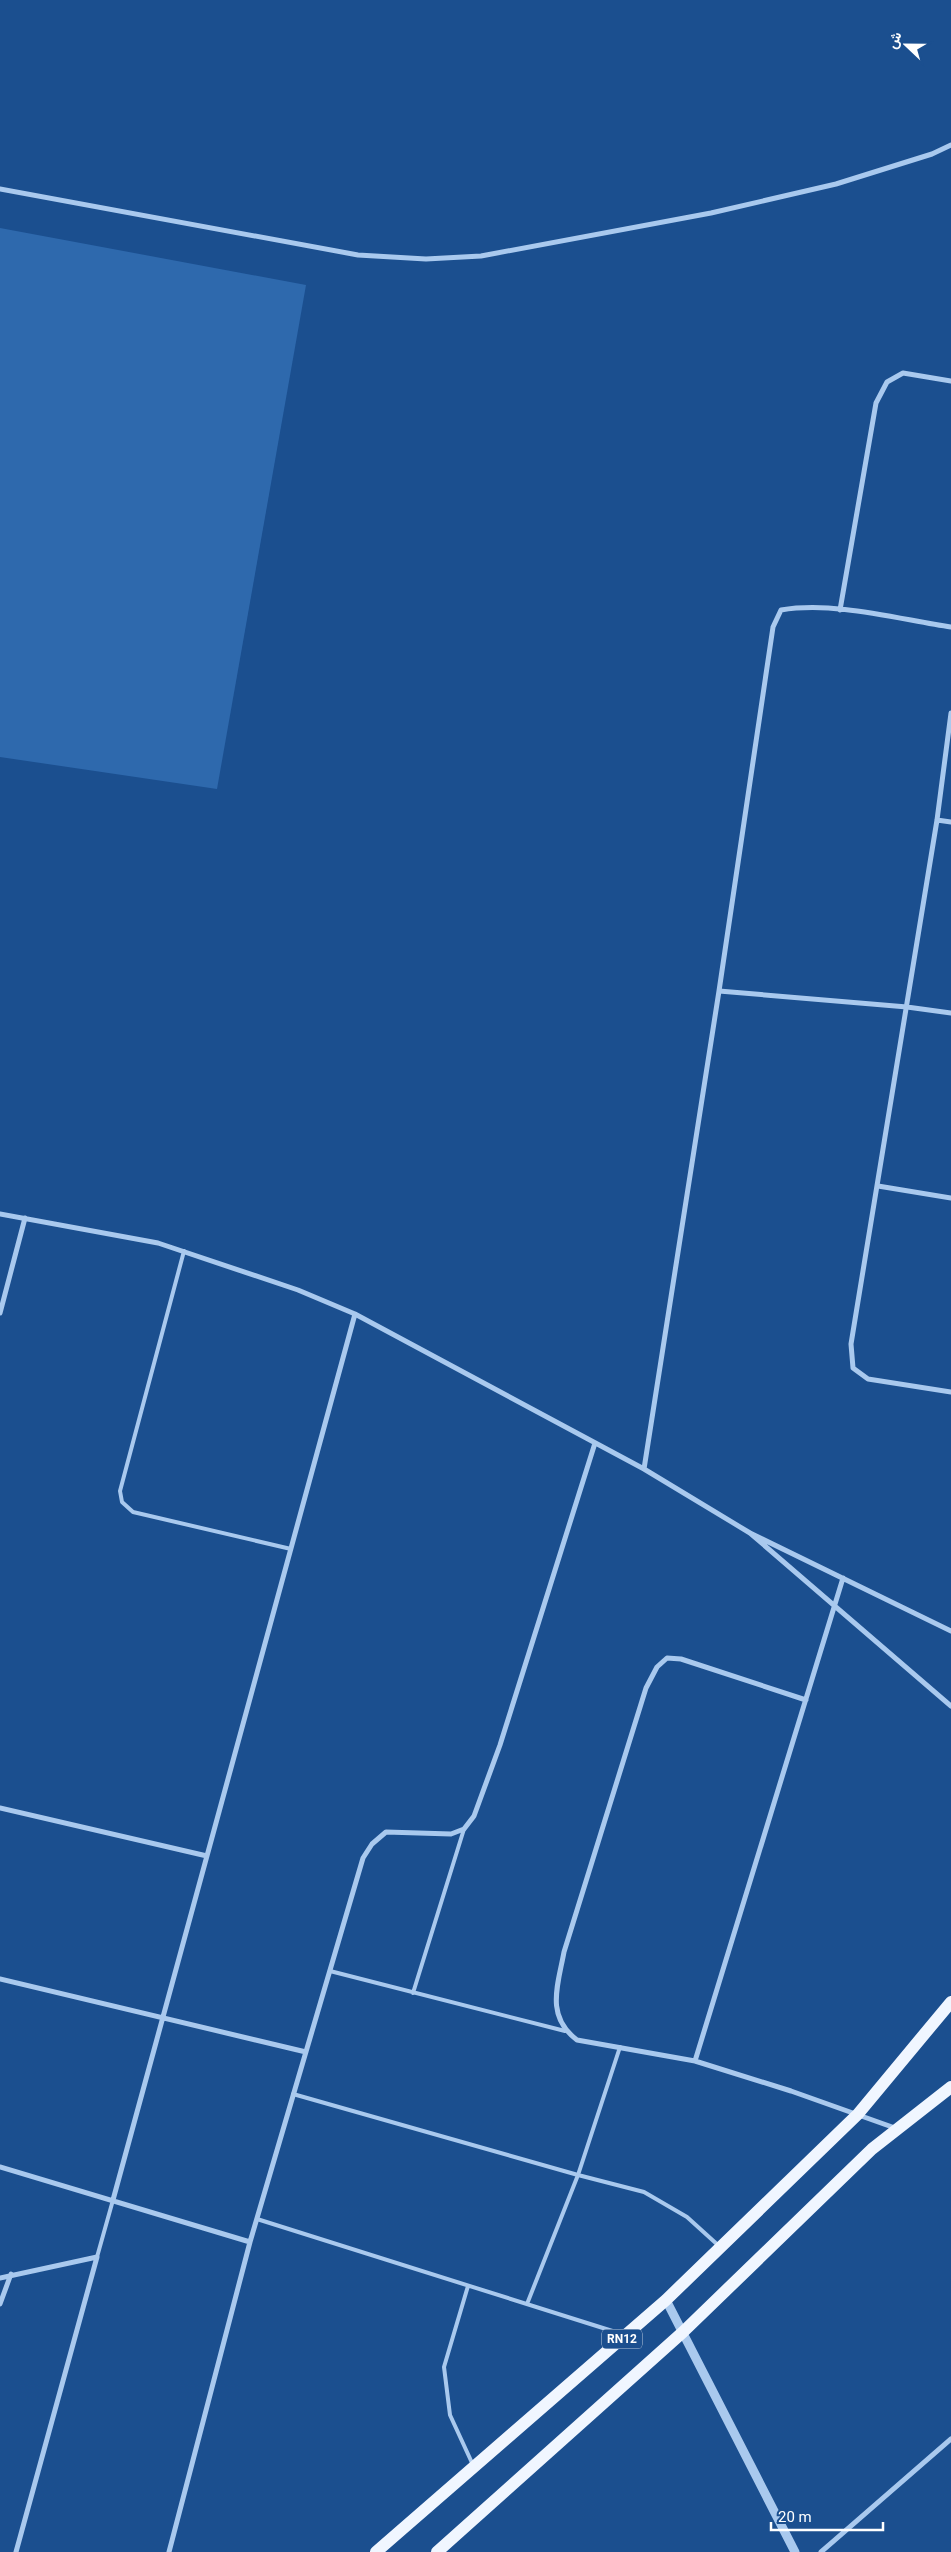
<svg xmlns="http://www.w3.org/2000/svg" width="951" height="2552" viewBox="0 0 951 2552" font-family="Roboto,Vazirmatn,sans-serif">
  <rect width="100%" height="100%" fill="#1b4f8f"/>
  <path fill="#2e69ad" d="M 0,228 L 306,285 L 217,789 L 0,757 Z"/>
  <g fill="none" stroke-linecap="round" stroke-linejoin="round">
    <path stroke="#a9c9ee" stroke-width="4" d="M 184,1251 L 120,1491 L 122,1502 L 133,1512 L 291,1549
      M 330,1971 L 565,2031
      M 413,1993 L 464,1829
      M 293,2094 L 578,2175 L 644,2192 L 687,2217 L 719,2246
      M 257,2219 L 622,2334
      M 97,2257 L 113,2200
      M 468,2286 L 444,2367 L 450,2415 L 473,2465
      M 527,2304 L 578,2175 L 620,2047"/>
    <path stroke="#a9c9ee" stroke-width="5" d="M 0,189 L 358,255 L 426,259 L 481,256 L 711,213 L 836,184 L 932,154 L 951,145
      M 840,610 L 876,403 L 887,382 L 903,373 L 951,381
      M 951,713 L 937,820 L 851,1344 L 853,1368 L 868,1379 L 951,1392
      M 937,820 L 951,822
      M 719,991 L 907,1007 L 951,1013
      M 878,1186 L 951,1198
      M 0,1214 L 158,1243 L 298,1290 L 355,1314 L 644,1469 L 750,1533
      M 0,1313 L 25,1218
      M 644,1469 L 719,991 L 773,627 L 781,610 C 834,601 898,619 951,627
      M 951,1631 L 750,1533 L 951,1706
      M 806,1700 L 681,1659 L 667,1658 L 657,1667 L 646,1688 L 564,1952 C 558,1985 545,2016 577,2040 L 695,2061 L 791,2091 L 895,2128
      M 0,1808 L 207,1856
      M 0,1979 L 306,2052
      M 695,2061 L 843,1578
      M 0,2167 L 250,2242
      M 113,2200 L 355,1314
      M 0,2278 L 97,2257 L 16,2552
      M 0,2304 L 11,2274
      M 169,2552 L 250,2242 L 363,1858 L 372,1844 L 386,1832 L 451,1834 L 464,1829 L 474,1816 L 500,1745 L 595,1443
      M 821,2552 L 951,2439"/>
    <path stroke="#a9c9ee" stroke-width="9" d="M 666,2300 L 795,2552"/>
    <path stroke="#f0f6ff" stroke-width="12" d="M 376,2552 L 666,2300 L 858,2114 L 951,2002
      M 437,2552 L 683,2332 L 872,2149 L 951,2087"/>
  </g>
  <g text-anchor="middle" stroke-width="4.5" stroke-linejoin="round" paint-order="stroke">
    <rect fill="#1b4f8f" stroke="#bbcadd" stroke-width="1" x="602" y="2329.5" width="40" height="19" rx="4"/>
    <g font-size="12" font-weight="bold" fill="#fff">
      <text x="622" y="2343">RN12</text>
    </g>
  </g>
  <g transform="translate(906 45) rotate(292)" stroke="#1b4f8f" stroke-width="4" paint-order="stroke">
  <path d="M0-4L9 19L0 12L-9 19Z" fill="#ffffff"/>
  <text y="-8" font-size="14" font-weight="bold" text-anchor="middle" fill="#ffffff">ش</text>
  </g>
  <path d="M771 2522v8h112v-8" fill="none" stroke="#ffffff" stroke-width="2.5"/>
  <text x="778" y="2522" font-size="15" fill="#ffffff" stroke="#1b4f8f" stroke-width="4" paint-order="stroke">20 m</text>
</svg>
